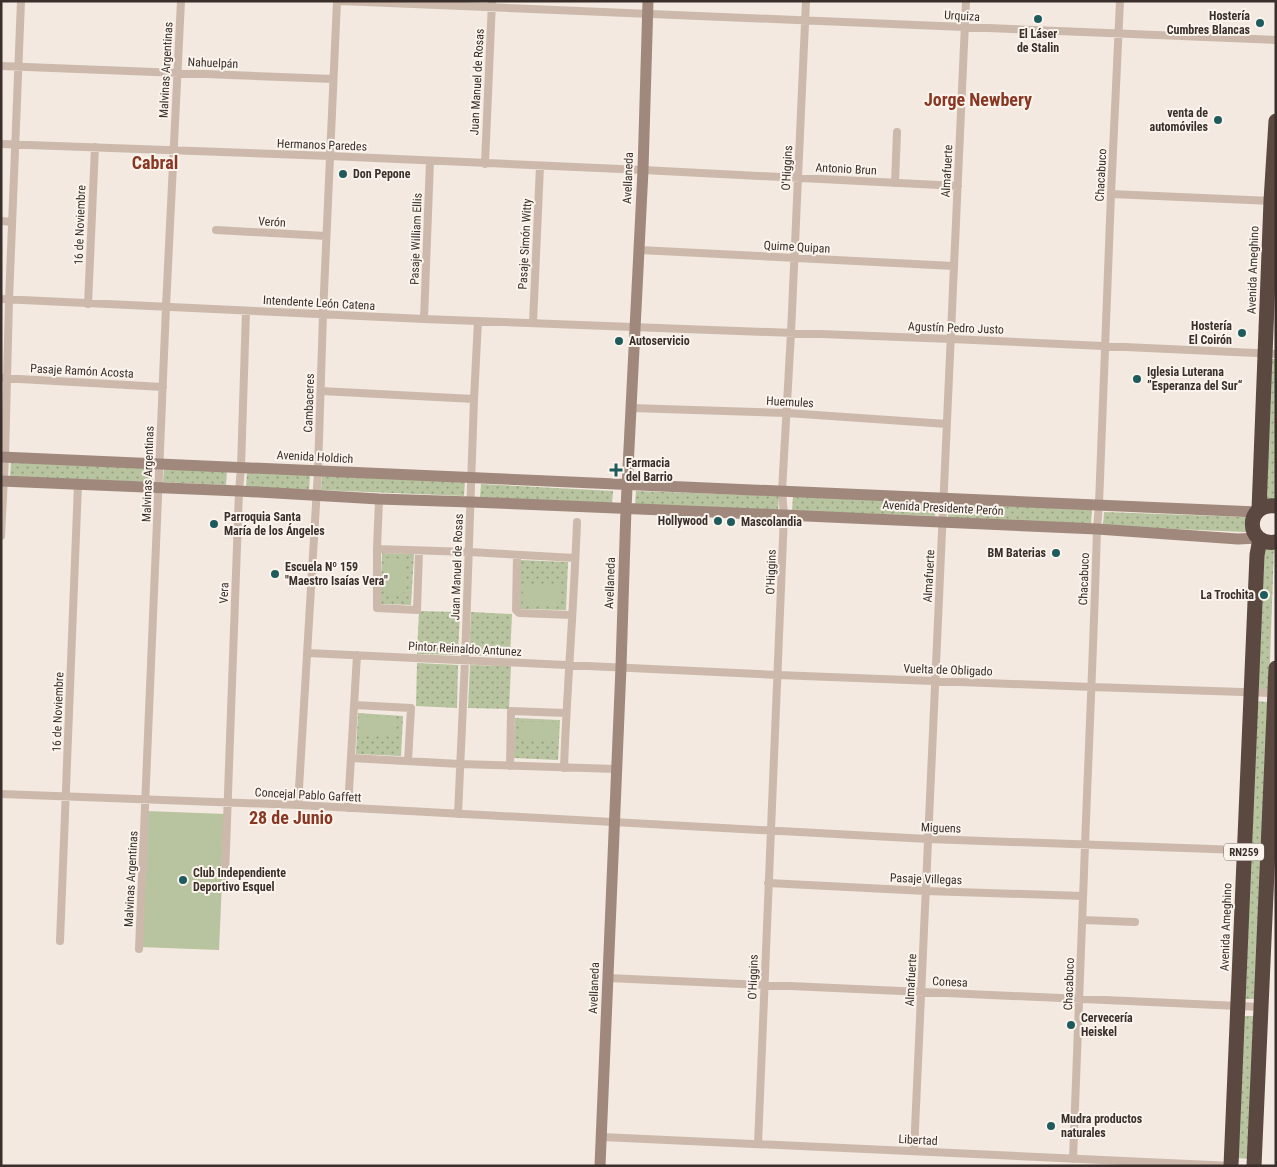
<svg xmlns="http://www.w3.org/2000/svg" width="1277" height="1167" viewBox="0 0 1277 1167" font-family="'Roboto Condensed',sans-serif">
  <defs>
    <pattern id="green-dots" width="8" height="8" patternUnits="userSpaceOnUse" patternTransform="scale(1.25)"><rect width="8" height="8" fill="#b8c39f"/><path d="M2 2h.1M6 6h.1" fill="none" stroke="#979f82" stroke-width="1.8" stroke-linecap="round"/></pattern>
  </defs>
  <rect width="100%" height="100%" fill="#f3e9e0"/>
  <path fill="url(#green-dots)" d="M 1269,359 L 1276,359 L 1276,502 L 1265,502 Z
    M 11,462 L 153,467 L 153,482 L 10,477 Z
    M 164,468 L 227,470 L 226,485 L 163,482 Z
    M 247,472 L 310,475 L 309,490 L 246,487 Z
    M 322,476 L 465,481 L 464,496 L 321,490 Z
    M 481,484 L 613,491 L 612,504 L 480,497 Z
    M 636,491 L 779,496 L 778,511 L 635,505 Z
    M 793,496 L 936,501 L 935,516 L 792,511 Z
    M 948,504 L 1092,509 L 1091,524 L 948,519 Z
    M 1104,512 L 1247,517 L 1246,532 L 1103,526 Z
    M 1263,546 L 1274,546 L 1269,689 L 1258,689 Z
    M 382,553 L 414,554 L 411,605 L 380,604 Z
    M 520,560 L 568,562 L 566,610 L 518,609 Z
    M 419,611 L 460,612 L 458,655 L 417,654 Z
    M 471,612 L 512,614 L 510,657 L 469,655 Z
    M 417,663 L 458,665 L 457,708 L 416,706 Z
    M 470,665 L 511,666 L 509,709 L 468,708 Z
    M 1256,701 L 1267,702 L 1263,844 L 1252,844 Z
    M 358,713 L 403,716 L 401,756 L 356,754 Z
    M 515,718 L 560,720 L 558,760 L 513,758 Z
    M 1249,860 L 1261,860 L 1255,999 L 1243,999 Z
    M 1243,1016 L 1254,1016 L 1249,1159 L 1238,1158 Z"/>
  <path fill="#b8c39f" d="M 387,558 L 405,559 L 403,596 L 385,595 Z
    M 523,585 L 560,586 L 560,604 L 523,604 Z
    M 359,717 L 396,717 L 396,735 L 359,735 Z
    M 521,722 L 558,722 L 558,740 L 521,740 Z
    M 146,811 L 225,814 L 219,950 L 140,947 Z"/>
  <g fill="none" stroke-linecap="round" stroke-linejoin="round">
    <path stroke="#ccb9ab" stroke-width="8" d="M 340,1 C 652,13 964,28 1276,40
      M 1,66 L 333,79
      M 1,144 L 330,156 L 643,170 L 958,186
      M 485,164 L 492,1
      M 895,183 L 897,132
      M 1111,194 L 1274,201
      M 1,221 L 12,222
      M 216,230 L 326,236
      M 639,250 L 954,266
      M 1,299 L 424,319 L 951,339 L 1276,354
      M 88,304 L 95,147
      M 424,319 L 430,161
      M 533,323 L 540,166
      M 1,378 L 163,387
      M 321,391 L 474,399
      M 631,408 L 787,413 L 947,424
      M 379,499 L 377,549 L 377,608 L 417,610 L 419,551
      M 1,536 L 5,457 L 9,300 L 21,1
      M 377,549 L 469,552 L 575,558
      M 517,555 L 516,610 L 519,613 L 572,615
      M 308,653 L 778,675 L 1092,687 L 1275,693
      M 354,705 L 411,708 L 408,761
      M 351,758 L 460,764 L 616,769
      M 510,766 L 511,711 L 566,713
      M 564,768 C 567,686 574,604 577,522
      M 1,794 L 298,805 L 928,839 L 1268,851
      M 298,805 L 318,471 L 323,314 L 337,1
      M 348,808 L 357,655
      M 458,814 L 465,660 L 474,399 L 478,321
      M 225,876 L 239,491 L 241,468 L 246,311
      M 768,883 L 926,891 L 1083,896
      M 1083,920 L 1135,922
      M 60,941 L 78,484
      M 139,949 L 166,307 L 181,1
      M 608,978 L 1261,1007
      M 602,1137 L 1233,1166
      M 758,1144 C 766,934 776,725 784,515 L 782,491 L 791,333 L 806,1
      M 914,1151 L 966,1
      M 1073,1159 C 1078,1054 1081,950 1085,846 C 1089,740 1094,635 1097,529 L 1099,504 L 1111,194 L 1120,1"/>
    <path stroke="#a0887c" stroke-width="11" d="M 1,457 L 1257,512
      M 1,481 L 239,491 L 379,499 L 471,502 L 784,515 L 1097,529 L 1238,539 L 1258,538
      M 600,1166 L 621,667 L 626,508 L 643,170 L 648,1"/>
    <path stroke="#5b4841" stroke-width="15" d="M 1276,506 C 1244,502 1245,547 1276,542
      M 1259,510 L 1271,201 L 1276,121
      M 1231,1166 L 1257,555 L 1260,539
      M 1254,1166 L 1276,668"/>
  </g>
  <g fill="#1f5a5c" stroke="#faf4ed" stroke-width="2">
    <circle cx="1038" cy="19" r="5"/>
    <circle cx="1260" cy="23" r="5"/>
    <circle cx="1218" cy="120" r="5"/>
    <circle cx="343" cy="174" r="5"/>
    <circle cx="1242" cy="333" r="5"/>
    <circle cx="619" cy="341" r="5"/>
    <circle cx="1137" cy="379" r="5"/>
    <path d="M613.5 462.5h5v5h5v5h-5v5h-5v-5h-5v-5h5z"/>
    <circle cx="718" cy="521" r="5"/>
    <circle cx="731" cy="522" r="5"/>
    <circle cx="214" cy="524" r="5"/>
    <circle cx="1056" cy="553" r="5"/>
    <circle cx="275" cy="574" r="5"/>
    <circle cx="1264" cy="595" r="5"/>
    <circle cx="183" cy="880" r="5"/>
    <circle cx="1071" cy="1025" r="5"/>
    <circle cx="1051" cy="1126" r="5"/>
  </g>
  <g text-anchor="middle" stroke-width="4" stroke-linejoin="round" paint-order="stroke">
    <rect fill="#faf4ed" stroke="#746a64" stroke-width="1" x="1224" y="843.5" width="40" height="17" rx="4"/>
    <g font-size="11" font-weight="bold" fill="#3a2f2a">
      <text x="1244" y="856">RN259</text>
    </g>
    <g font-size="12" fill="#3a2f2a" stroke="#faf4ed">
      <text transform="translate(962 16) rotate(3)" y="4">Urquiza</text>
      <text transform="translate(213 63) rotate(2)" y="4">Nahuelpán</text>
      <text transform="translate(166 70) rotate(-87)" y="4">Malvinas Argentinas</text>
      <text transform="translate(477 82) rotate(-87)" y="4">Juan Manuel de Rosas</text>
      <text transform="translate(322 145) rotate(2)" y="4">Hermanos Paredes</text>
      <text transform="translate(787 168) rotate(-87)" y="4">O'Higgins</text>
      <text transform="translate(846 169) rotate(3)" y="4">Antonio Brun</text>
      <text transform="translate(947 171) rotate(-87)" y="4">Almafuerte</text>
      <text transform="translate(1101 175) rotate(-87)" y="4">Chacabuco</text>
      <text transform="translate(628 178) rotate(-88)" y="4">Avellaneda</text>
      <text transform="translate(272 222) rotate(3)" y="4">Verón</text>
      <text transform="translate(80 225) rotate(-88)" y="4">16 de Noviembre</text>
      <text transform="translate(416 239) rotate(-88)" y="4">Pasaje William Ellis</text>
      <text transform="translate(525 244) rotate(-87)" y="4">Pasaje Simón Witty</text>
      <text transform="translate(797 247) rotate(3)" y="4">Quime Quipan</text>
      <text transform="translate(1253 270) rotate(-88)" y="4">Avenida Ameghino</text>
      <text transform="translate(319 303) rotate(3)" y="4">Intendente León Catena</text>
      <text transform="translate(956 328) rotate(2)" y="4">Agustín Pedro Justo</text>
      <text transform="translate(82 371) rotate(3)" y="4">Pasaje Ramón Acosta</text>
      <text transform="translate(790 402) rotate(3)" y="4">Huemules</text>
      <text transform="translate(309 403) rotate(-88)" y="4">Cambaceres</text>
      <text transform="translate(315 457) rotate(3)" y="4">Avenida Holdich</text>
      <text transform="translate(148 474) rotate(-88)" y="4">Malvinas Argentinas</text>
      <text transform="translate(943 508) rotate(3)" y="4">Avenida Presidente Perón</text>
      <text transform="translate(457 567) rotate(-88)" y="4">Juan Manuel de Rosas</text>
      <text transform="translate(771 572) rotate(-88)" y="4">O'Higgins</text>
      <text transform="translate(929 576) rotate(-87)" y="4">Almafuerte</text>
      <text transform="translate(1084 579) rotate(-88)" y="4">Chacabuco</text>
      <text transform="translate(610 583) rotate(-88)" y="4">Avellaneda</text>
      <text transform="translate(224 593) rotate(-88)" y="4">Vera</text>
      <text transform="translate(465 649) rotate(3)" y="4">Pintor Reinaldo Antunez</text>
      <text transform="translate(948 670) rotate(2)" y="4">Vuelta de Obligado</text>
      <text transform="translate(58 712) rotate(-88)" y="4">16 de Noviembre</text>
      <text transform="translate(308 795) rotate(3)" y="4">Concejal Pablo Gaffett</text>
      <text transform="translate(941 828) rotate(2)" y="4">Miguens</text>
      <text transform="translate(131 879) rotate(-87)" y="4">Malvinas Argentinas</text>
      <text transform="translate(926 879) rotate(2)" y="4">Pasaje Villegas</text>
      <text transform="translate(1226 927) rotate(-88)" y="4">Avenida Ameghino</text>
      <text transform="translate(753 977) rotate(-88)" y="4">O'Higgins</text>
      <text transform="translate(911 980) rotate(-87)" y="4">Almafuerte</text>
      <text transform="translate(950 982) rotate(3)" y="4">Conesa</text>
      <text transform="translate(1069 984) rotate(-88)" y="4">Chacabuco</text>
      <text transform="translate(594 988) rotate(-88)" y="4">Avellaneda</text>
      <text transform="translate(918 1140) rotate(3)" y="4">Libertad</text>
    </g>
    <g font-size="12" font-weight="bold" fill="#3a2f2a" stroke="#faf4ed" text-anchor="start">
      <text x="1250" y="20" text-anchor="end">Hostería<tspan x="1250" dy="14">Cumbres Blancas</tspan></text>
      <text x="1038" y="38" text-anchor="middle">El Láser<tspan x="1038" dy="14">de Stalin</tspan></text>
      <text x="1208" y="117" text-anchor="end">venta de<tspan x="1208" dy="14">automóviles</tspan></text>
      <text x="353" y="178">Don Pepone</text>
      <text x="1232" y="330" text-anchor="end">Hostería<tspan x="1232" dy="14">El Coirón</tspan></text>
      <text x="629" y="345">Autoservicio</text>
      <text x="1147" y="376">Iglesia Luterana<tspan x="1147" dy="14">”Esperanza del Sur“</tspan></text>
      <text x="626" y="467">Farmacia<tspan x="626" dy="14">del Barrio</tspan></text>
      <text x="224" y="521">Parroquia Santa<tspan x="224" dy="14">María de los Ángeles</tspan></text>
      <text x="708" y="525" text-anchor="end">Hollywood</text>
      <text x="741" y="526">Mascolandia</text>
      <text x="1046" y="557" text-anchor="end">BM Baterias</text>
      <text x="285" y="571">Escuela Nº 159<tspan x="285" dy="14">"Maestro Isaías Vera"</tspan></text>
      <text x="1254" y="599" text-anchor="end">La Trochita</text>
      <text x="193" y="877">Club Independiente<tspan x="193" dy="14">Deportivo Esquel</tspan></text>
      <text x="1081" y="1022">Cervecería<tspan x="1081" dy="14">Heiskel</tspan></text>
      <text x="1061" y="1123">Mudra productos<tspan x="1061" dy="14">naturales</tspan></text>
    </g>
    <g font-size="18" font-weight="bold" fill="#893723" stroke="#faf4ed">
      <text x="978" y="106">Jorge Newbery</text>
      <text x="155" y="169">Cabral</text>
      <text x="291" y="824">28 de Junio</text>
    </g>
  </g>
  <rect width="1277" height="1167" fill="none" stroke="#3a2f2a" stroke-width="5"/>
</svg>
